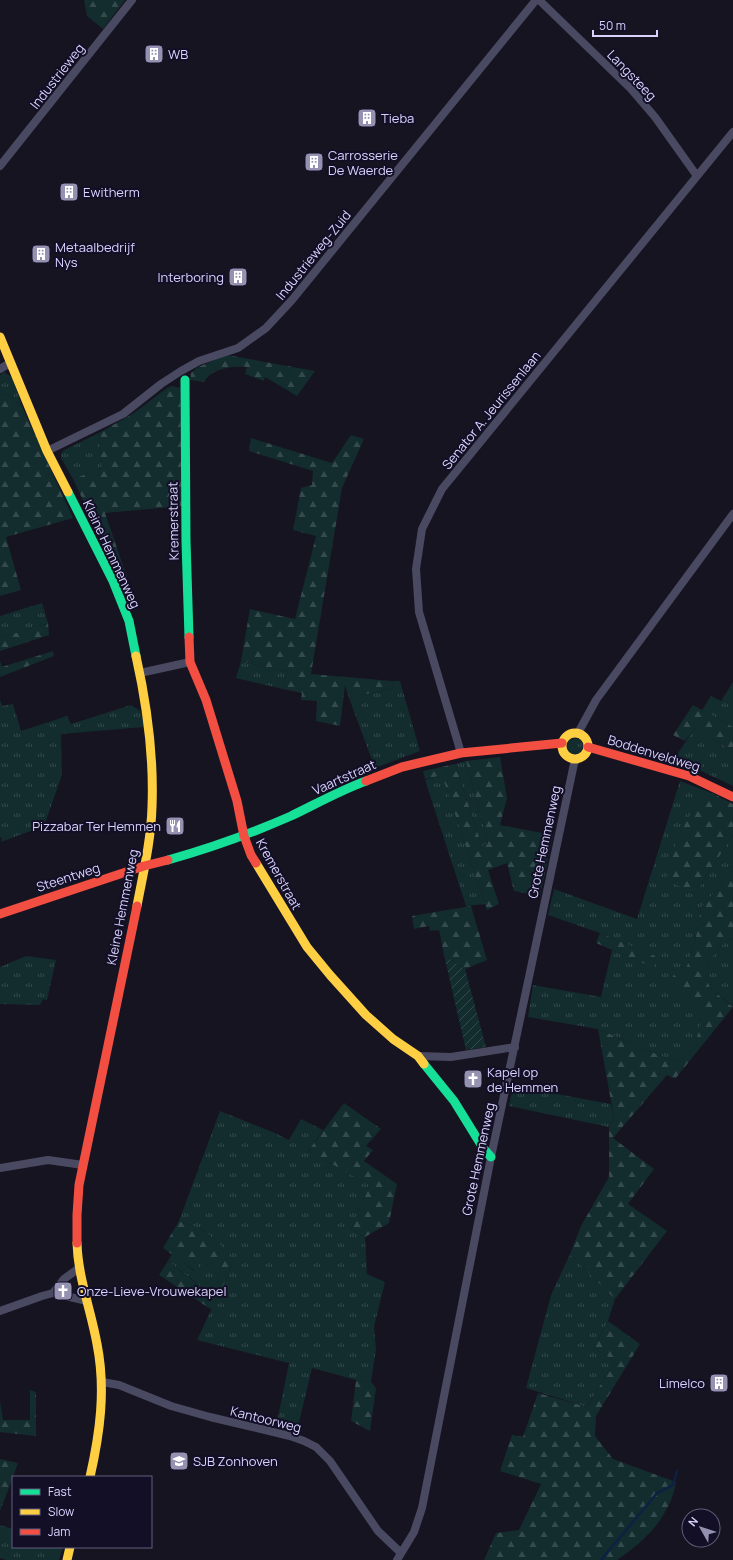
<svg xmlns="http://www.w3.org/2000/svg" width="733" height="1560" viewBox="0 0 733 1560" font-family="Manrope,sans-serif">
  <defs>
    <pattern id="grass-tufts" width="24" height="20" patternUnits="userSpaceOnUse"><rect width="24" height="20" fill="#132c2d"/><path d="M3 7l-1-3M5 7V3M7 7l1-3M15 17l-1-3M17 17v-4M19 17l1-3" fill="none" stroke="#354a4c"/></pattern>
    <pattern id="forest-firs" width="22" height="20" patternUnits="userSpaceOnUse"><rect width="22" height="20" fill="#132c2d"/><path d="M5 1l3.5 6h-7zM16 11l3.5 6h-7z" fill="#354a4c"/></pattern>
    <pattern id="garden-furrows" width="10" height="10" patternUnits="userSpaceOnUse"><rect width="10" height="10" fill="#132c2d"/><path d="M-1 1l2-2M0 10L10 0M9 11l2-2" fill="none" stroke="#354a4c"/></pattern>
  </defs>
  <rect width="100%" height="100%" fill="#161421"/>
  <path fill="url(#grass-tufts)" d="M 4,372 L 12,377 L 22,406 L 6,394 L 0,395 L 0,375 Z
    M 99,433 L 102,468 L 73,479 L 61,458 L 61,454 L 64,450 Z
    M 42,603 L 48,623 L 0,638 L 0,616 Z
    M 241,661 L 287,672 L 283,689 L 236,678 Z
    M 392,681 L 400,681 L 420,751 L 375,768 L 349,698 L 393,688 Z
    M 733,682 L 733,727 L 702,710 L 711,696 L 721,701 Z
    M 0,700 L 2,706 L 13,704 L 21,731 L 67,716 L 71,724 L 131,705 L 142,712 L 144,727 L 61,734 L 62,775 L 44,826 L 1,842 L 2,838 L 0,837 Z
    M 695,728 L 733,751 L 733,786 L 695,768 L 672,762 Z
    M567 746a8 8 0 1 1 16 0a8 8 0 1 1-16 0Z
    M 466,761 L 488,843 L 482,846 L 455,764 Z
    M 442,774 L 485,904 L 466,906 L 425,780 Z
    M 680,781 L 714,794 L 694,895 L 733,835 L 733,871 L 701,908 L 695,942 L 685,972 L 685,986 L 701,1012 L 702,1022 L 698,1036 L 691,1049 L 682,1059 L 672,1060 L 654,1053 L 598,1029 L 528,1017 L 533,985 L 601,997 L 612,950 L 654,967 L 654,956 L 600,933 L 548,915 L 554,889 L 637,919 Z
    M 733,938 L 733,1006 L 710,988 L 706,977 L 706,964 L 723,944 Z
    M 26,956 L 56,960 L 47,1000 L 43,999 L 40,1005 L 0,1004 L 0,967 Z
    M 513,1086 L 611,1104 L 614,1118 L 609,1127 L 509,1106 Z
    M 220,1111 L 275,1133 L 289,1140 L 301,1119 L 323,1130 L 308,1151 L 370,1185 L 351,1229 L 365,1237 L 367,1274 L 385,1282 L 374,1327 L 376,1349 L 371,1382 L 356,1380 L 312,1368 L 297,1431 L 276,1427 L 289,1363 L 197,1340 L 234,1261 L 204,1230 L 179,1221 Z
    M 172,1254 L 194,1271 L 202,1260 L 220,1277 L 208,1292 L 168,1261 Z
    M 570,1254 L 615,1299 L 608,1321 L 594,1348 L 615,1361 L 587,1407 L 526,1388 L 551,1295 Z
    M 0,1491 L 7,1493 L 0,1511 Z
    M 0,1525 L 13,1529 L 13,1547 L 63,1547 L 59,1560 L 6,1560 L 0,1558 Z"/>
  <path fill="url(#forest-firs)" d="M 84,0 L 125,0 L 103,29 L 87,16 Z
    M 227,355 L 315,371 L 297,396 L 265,377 L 264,381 L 245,374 L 247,367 C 232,366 212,368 204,382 L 190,380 L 191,373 L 198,367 Z
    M 172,386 L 180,388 L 182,506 L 105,513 L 129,583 L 123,585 L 73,479 L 102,468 L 99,433 L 134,413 L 167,388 Z
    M 6,394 L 22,406 L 73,518 L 6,537 L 21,590 L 0,596 L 0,395 Z
    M 351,435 L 364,439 L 342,488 L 311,674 L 392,681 L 393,688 L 349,698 L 345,685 L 340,726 L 316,721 L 317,701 L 301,700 L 302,693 L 283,689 L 287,672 L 241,661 L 250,609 L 295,619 L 316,536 L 293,530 L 301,488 L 312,485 L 313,471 L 249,451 L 251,438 L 332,463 Z
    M 48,623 L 49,635 L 0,651 L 0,638 Z
    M 53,651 L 54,656 L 0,677 L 0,661 L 2,667 Z
    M 693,705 L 733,727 L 733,751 L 695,728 L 685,741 L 673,735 Z
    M 500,757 L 507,798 L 500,825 L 553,835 L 540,896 L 514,891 L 507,863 L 488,870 L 499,904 L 487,910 L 442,775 L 425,779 L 423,771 L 455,764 L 482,846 L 488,843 L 466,761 Z
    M 714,794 L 733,804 L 733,835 L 694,895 L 667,879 C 671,849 685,819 704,795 Z
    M 733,871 L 733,938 L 723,944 L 706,964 L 706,977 L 710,988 L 733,1007 L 675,1079 L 667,1075 L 613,1138 L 654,1169 L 628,1204 L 667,1231 L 615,1299 L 570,1254 L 581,1226 L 609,1177 L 609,1127 L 614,1118 L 598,1029 L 654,1053 L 672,1060 L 682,1059 C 694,1045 703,1031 701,1012 L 665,981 L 672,973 L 685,985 L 685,972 L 695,942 L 701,908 Z
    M 471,906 L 487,960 L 465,969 L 444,955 L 439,930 L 430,931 L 429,926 L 414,929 L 412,916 Z
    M 600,933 L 655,956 L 654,968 L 596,943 Z
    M 344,1103 L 381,1129 L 366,1146 L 373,1150 L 364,1161 L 397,1184 L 389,1223 L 365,1237 L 351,1229 L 370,1185 L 308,1151 Z
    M 179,1221 L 204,1230 L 220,1244 L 234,1261 L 212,1310 L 159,1275 L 168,1261 L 207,1292 L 220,1277 L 202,1260 L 195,1271 L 163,1248 Z
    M 608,1321 L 640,1344 L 596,1416 L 595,1436 L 613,1459 L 676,1482 C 670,1517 645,1541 617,1560 L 484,1560 L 496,1533 L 519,1530 L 541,1484 L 500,1471 L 512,1435 L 523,1437 L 538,1393 L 587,1407 L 615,1361 L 594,1348 Z
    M 356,1380 L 371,1382 L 376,1388 L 370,1431 L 351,1421 Z
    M 30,1390 L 36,1392 L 36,1436 L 0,1432 L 0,1401 L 3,1420 L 30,1420 Z
    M 0,1459 L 18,1463 L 7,1493 L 0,1491 Z"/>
  <path fill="url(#garden-furrows)" d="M 444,955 L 465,969 L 486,1047 L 466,1050 Z"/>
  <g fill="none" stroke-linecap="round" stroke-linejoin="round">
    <path stroke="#0d2144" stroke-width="2.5" d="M 601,1560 L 657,1493 L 673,1485 L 677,1471"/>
    <path stroke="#4a4962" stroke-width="8" d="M 539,0 L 631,89 L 655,117 L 697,176
      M 0,166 L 132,0
      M 0,369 L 10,363
      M 47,451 L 123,414 L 161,384 L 181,371 L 199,361 L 238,348 L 266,328 L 292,300 L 536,0
      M 140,673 L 190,662
      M 578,733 L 596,700 L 733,514
      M 461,753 L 419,612 L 416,569 L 422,529 L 442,489 L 733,132
      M 418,1056 L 451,1057 L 515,1047
      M 0,1168 L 48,1160 L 83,1165
      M 53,1293 L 64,1279 L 79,1268
      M 0,1311 L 42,1296 L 53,1293 L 87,1301
      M 102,1382 L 119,1385 L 171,1406 L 210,1417 L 290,1436 L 304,1441 L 316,1447 L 330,1461 L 378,1531 L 401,1553
      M 397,1560 L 414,1532 L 422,1508 L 491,1157 L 575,759"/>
    <path stroke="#16e098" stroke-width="9" d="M 185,380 L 186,541 L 189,637
      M 68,492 L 113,581 L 129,621 L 136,656
      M 168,860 C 211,848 250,834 291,816 C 316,804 341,790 366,781
      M 424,1064 L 454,1101 L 483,1148 L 491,1157"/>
    <path stroke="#ffcf43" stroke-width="9" d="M 0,337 L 47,451 L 68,492
      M 136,656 C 147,705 154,756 152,807 C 151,841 143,874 137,906
      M562 746a13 13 0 1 1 26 0a13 13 0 1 1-26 0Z
      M 256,863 L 307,947 L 330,975 L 366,1015 L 393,1039 L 418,1056 L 424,1064
      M 77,1243 C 78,1278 91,1310 97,1344 C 106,1389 100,1433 90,1477
      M 67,1560 L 70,1547"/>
    <path stroke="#f24e42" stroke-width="9" d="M 189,637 L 190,662 L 206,700 L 237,801 L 244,836 L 251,855 L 256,863
      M 588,747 L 689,776 L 733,797
      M 366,781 L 402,767 L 461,753 L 562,743
      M 0,914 L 144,866 L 168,860
      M 77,1243 L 77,1215 L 79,1185 L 137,906"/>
  </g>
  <defs>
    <g id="building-square" transform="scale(1)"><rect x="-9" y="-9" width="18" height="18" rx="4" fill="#9591b1" stroke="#130f26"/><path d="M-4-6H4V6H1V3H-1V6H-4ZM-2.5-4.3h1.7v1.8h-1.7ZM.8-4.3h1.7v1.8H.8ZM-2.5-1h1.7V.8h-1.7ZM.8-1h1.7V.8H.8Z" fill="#fff"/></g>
    <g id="restaurant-square" transform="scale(1)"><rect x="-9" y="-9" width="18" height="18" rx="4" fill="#9591b1" stroke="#130f26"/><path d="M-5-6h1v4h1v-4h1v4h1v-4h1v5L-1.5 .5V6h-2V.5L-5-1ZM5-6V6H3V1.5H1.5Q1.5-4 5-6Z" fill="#fff"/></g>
    <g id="church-square" transform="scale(1)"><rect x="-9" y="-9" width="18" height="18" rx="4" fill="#9591b1" stroke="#130f26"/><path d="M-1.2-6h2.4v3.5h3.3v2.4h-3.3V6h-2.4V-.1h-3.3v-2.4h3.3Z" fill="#fff"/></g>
    <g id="school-square" transform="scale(1)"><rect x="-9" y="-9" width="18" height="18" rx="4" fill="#9591b1" stroke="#130f26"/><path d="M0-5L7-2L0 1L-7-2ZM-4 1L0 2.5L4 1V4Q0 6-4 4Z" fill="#fff"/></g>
  </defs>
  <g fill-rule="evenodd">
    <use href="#building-square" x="154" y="54"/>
    <use href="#building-square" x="367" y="118"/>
    <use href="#building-square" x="314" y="162"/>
    <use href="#building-square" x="69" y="192"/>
    <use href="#building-square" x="41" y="254"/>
    <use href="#building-square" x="238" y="277"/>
    <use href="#restaurant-square" x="175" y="826"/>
    <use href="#church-square" x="473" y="1079"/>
    <use href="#church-square" x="63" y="1291"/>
    <use href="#building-square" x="719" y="1383"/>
    <use href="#school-square" x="179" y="1461"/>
  </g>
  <g text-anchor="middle" stroke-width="4" stroke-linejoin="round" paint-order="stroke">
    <g font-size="13" fill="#d9d4ff" stroke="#130f26" text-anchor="start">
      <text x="168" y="59">WB</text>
      <text x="381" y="123">Tieba</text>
      <text x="328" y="160">Carrosserie<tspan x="328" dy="15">De Waerde</tspan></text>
      <text x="83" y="197">Ewitherm</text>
      <text x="55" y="252">Metaalbedrijf<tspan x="55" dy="15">Nys</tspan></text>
      <text x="224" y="282" text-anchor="end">Interboring</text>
      <text x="161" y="831" text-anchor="end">Pizzabar Ter Hemmen</text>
      <text x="487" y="1077">Kapel op<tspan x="487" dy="15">de Hemmen</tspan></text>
      <text x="77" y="1296">Onze-Lieve-Vrouwekapel</text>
      <text x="705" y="1388" text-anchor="end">Limelco</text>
      <text x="193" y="1466">SJB Zonhoven</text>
    </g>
    <g font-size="13" fill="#d9d4ff" stroke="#130f26">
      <text transform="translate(632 75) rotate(46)" y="5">Langsteeg</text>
      <text transform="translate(57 76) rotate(-52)" y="5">Industrieweg</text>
      <text transform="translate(313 255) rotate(-51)" y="5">Industrieweg-Zuid</text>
      <text transform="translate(491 410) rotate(-51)" y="5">Senator A. Jeurissenlaan</text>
      <text transform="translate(173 521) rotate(-91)" y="5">Kremerstraat</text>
      <text transform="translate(112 554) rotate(65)" y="5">Kleine Hemmenweg</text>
      <text transform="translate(654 753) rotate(17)" y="5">Boddenveldweg</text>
      <text transform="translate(344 777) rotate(-24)" y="5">Vaartstraat</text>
      <text transform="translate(544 842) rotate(-78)" y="5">Grote Hemmenweg</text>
      <text transform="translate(279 874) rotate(61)" y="5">Kremerstraat</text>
      <text transform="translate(68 877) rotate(-18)" y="5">Steentweg</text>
      <text transform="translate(122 907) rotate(-79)" y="5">Kleine Hemmenweg</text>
      <text transform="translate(478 1159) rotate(-78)" y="5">Grote Hemmenweg</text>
      <text transform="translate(266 1419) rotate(14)" y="5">Kantoorweg</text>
    </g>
  </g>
  <rect x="12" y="1476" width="140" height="72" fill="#130f26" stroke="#625e7d"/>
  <rect x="20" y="1489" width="20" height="6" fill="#16e098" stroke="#625e7d"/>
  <text x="48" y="1496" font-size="12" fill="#d9d4ff">Fast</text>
  <rect x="20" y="1509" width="20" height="6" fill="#ffcf43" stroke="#625e7d"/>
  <text x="48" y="1516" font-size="12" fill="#d9d4ff">Slow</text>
  <rect x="20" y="1529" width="20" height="6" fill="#f24e42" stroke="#625e7d"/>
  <text x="48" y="1536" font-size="12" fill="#d9d4ff">Jam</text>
  <g transform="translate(701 1528) rotate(309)"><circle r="19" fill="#130f26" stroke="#625e7d"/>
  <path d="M0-3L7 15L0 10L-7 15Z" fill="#9591b1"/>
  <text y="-6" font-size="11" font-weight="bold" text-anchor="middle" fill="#d9d4ff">N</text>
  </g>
  <path d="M593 30v6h64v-6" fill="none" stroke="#d9d4ff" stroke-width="2"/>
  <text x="599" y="30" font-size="12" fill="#d9d4ff" stroke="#130f26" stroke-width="3" paint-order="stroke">50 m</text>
</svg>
